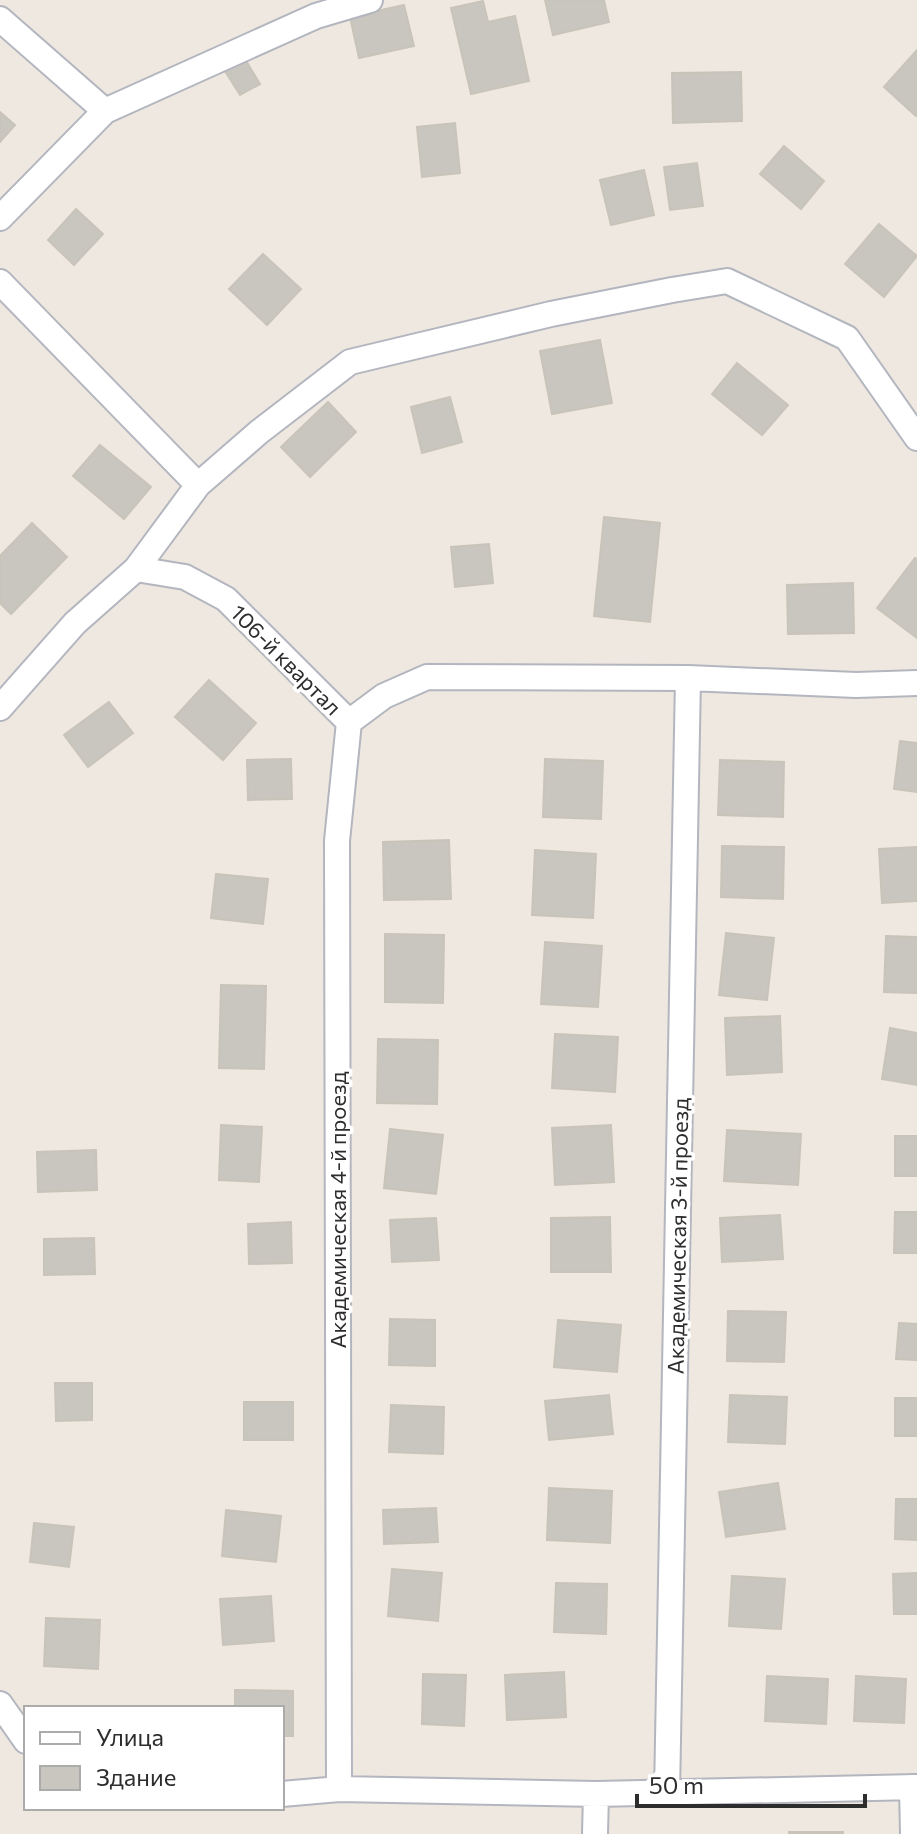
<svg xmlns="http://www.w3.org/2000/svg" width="917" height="1834" viewBox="0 0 917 1834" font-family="Commissioner,sans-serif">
  <rect width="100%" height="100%" fill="#eee8e0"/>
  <path fill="#c9c5bf" stroke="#c9c4b9" stroke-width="2" d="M 545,0 L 604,0 L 609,22 L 553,35 Z
    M 483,1 L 488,22 L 515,16 L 529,81 L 471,94 L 451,8 Z
    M 404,5 L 414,46 L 359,58 L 350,17 Z
    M 917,50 L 917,115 L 916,116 L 884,87 Z
    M 245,59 L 260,84 L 240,95 L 225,71 Z
    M 741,72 L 742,121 L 673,123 L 672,73 Z
    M 0,112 L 15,125 L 0,142 Z
    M 455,123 L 460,173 L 422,177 L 417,127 Z
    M 784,146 L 824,181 L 801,209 L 760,174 Z
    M 697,163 L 703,206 L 670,210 L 664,167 Z
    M 644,170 L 654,215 L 611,225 L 600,180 Z
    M 76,209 L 103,234 L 74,265 L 48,240 Z
    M 879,224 L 917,256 L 884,297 L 845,264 Z
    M 263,254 L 301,289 L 267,325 L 229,289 Z
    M 600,340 L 612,403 L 552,414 L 540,351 Z
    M 737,363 L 788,405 L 762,435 L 712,394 Z
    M 450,397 L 462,442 L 422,453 L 411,407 Z
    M 328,402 L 356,432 L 310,477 L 281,447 Z
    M 100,445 L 151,487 L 124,519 L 73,476 Z
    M 604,517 L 660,523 L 650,622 L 594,616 Z
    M 32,523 L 67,557 L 11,614 L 0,603 L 0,556 Z
    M 489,544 L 493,583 L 455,587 L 451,547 Z
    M 915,558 L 917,559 L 917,638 L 877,608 Z
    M 853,583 L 854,633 L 788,634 L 787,585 Z
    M 209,680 L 256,723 L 223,760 L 175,717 Z
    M 109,702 L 133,733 L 88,767 L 64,735 Z
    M 900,741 L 917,743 L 917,792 L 894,789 Z
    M 291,759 L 292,799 L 248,800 L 247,760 Z
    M 545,759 L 603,761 L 601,819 L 543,817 Z
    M 720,760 L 784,762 L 783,817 L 718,815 Z
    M 449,840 L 451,899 L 384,900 L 383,842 Z
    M 722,846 L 784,847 L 783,899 L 721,897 Z
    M 917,847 L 917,901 L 882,903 L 879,849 Z
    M 535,850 L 596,854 L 593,918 L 532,915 Z
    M 216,874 L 268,879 L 263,924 L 211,918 Z
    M 726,933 L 774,938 L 767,1000 L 719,995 Z
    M 385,934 L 444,935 L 443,1003 L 385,1002 Z
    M 886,936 L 917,937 L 917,993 L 884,992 Z
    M 545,942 L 602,946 L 598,1007 L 541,1004 Z
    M 221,985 L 266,986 L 264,1069 L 219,1068 Z
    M 780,1016 L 782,1072 L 727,1075 L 725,1018 Z
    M 890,1028 L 917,1033 L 917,1085 L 882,1079 Z
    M 555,1034 L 618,1037 L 615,1092 L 552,1088 Z
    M 378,1039 L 438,1040 L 437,1104 L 377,1103 Z
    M 221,1125 L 262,1127 L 259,1182 L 219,1180 Z
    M 611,1125 L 614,1182 L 555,1185 L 552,1128 Z
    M 390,1129 L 443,1135 L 436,1194 L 384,1188 Z
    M 727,1130 L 801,1134 L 798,1185 L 724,1181 Z
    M 895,1136 L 917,1136 L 917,1176 L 895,1176 Z
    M 96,1150 L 97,1190 L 38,1192 L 37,1152 Z
    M 895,1212 L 917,1212 L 917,1253 L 894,1253 Z
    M 780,1215 L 783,1259 L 722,1262 L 720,1218 Z
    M 610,1217 L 611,1272 L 551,1272 L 551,1218 Z
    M 436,1218 L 439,1260 L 392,1262 L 390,1220 Z
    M 291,1222 L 292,1263 L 249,1264 L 248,1224 Z
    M 94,1238 L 95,1274 L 44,1275 L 44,1239 Z
    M 728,1311 L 786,1312 L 784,1362 L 727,1361 Z
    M 390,1319 L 435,1320 L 435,1366 L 389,1365 Z
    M 558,1320 L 621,1325 L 617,1372 L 554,1367 Z
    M 899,1323 L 917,1324 L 917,1360 L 896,1359 Z
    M 55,1383 L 92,1383 L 92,1420 L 56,1421 Z
    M 609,1395 L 613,1434 L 549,1440 L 545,1401 Z
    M 730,1395 L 787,1397 L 785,1444 L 728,1442 Z
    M 895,1398 L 917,1398 L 917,1436 L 895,1436 Z
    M 244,1402 L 293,1402 L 293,1440 L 244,1440 Z
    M 391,1405 L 444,1407 L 443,1454 L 389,1452 Z
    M 778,1483 L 785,1529 L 726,1537 L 719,1492 Z
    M 549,1488 L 612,1491 L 610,1543 L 547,1540 Z
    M 896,1499 L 917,1499 L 917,1540 L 895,1539 Z
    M 436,1508 L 438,1542 L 384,1544 L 383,1510 Z
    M 226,1510 L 281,1516 L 276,1562 L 222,1556 Z
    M 34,1523 L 74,1527 L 69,1567 L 30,1562 Z
    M 392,1569 L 442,1573 L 438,1621 L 388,1616 Z
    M 917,1573 L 917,1614 L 894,1614 L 893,1574 Z
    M 732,1576 L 785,1579 L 781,1629 L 729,1626 Z
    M 556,1583 L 607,1584 L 606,1634 L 554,1632 Z
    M 271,1596 L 274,1641 L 223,1645 L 220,1599 Z
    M 46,1618 L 100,1620 L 98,1669 L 44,1666 Z
    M 564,1672 L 566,1717 L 507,1720 L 505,1675 Z
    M 423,1674 L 466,1675 L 464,1726 L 422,1724 Z
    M 767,1676 L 828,1679 L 826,1724 L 765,1721 Z
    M 856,1676 L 906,1679 L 904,1723 L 854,1721 Z
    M 235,1690 L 293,1691 L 293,1736 L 282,1736 L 282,1708 L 235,1708 Z
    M 789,1832 L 843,1832 L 843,1834 L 789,1834 Z"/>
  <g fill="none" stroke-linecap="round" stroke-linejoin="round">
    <g stroke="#b3b6bf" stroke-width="28">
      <path id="street" d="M 0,19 L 105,111
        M 0,218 L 105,111 L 316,16 L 370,0
        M 0,282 L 198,485
        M 136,569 L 198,485 L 259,432 L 350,362 L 551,314 L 672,290 L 727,281 L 847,338 L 917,438
        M 0,708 L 75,623 L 136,569 L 185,577 L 226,599 L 349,722
        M 0,1704 L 26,1741
        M 912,1787 L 913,1834
        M 339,1789 L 337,841 L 349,722 L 384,696 L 427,677 L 688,678 L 856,685 L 917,683
        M 667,1793 L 688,678
        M 282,1794 L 339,1789 L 596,1794 L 917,1787
        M 595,1834 L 596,1794"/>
    </g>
    <use href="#street" stroke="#fff" stroke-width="24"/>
  </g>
  <g text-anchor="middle" stroke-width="7" stroke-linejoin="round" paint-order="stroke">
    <g font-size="22" fill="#2d2d2d" stroke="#fff">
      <text transform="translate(286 660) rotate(45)" y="8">106-й квартал</text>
      <text transform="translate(338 1210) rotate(-90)" y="8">Академическая 4-й проезд</text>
      <text transform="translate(678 1236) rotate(-89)" y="8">Академическая 3-й проезд</text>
    </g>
  </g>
  <rect x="24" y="1706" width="260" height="104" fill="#ffffff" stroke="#ababab" stroke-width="2"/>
  <rect x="40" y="1732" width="40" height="12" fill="#ffffff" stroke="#ababab" stroke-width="2"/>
  <text x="96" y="1746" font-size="24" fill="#2d2d2d">Улица</text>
  <rect x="40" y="1766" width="40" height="24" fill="#c9c5bf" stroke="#ababab" stroke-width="2"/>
  <text x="96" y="1786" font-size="24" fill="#2d2d2d">Здание</text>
  <path d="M637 1794v12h228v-12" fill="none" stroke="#2d2d2d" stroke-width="4"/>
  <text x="649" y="1794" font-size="24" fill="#2d2d2d" stroke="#ffffff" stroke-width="6" paint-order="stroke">50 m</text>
</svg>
